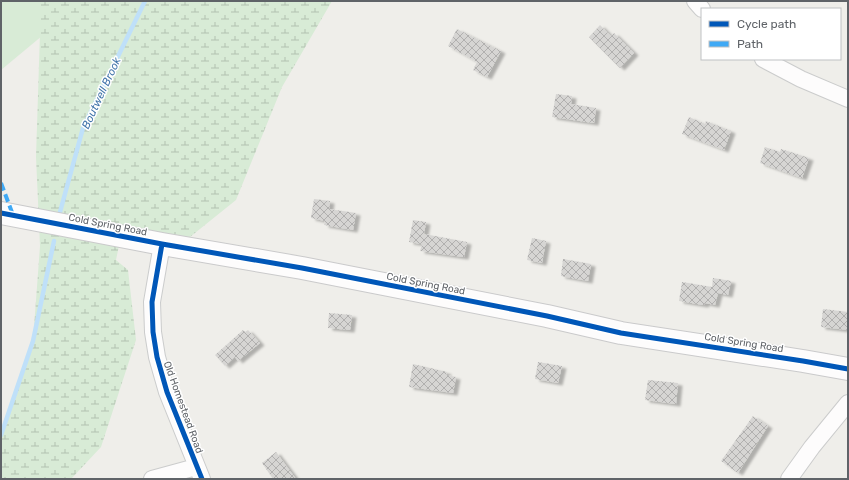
<svg xmlns="http://www.w3.org/2000/svg" width="849" height="480" viewBox="0 0 849 480" font-family="Rubik,sans-serif">
  <defs>
    <pattern id="wetland-marsh" width="20" height="14" patternUnits="userSpaceOnUse"><rect width="20" height="14" fill="#d8ebd6"/><path d="M1 5h8M5 5V1M11 12h8M15 12V8" fill="none" stroke="#b2c2b1"/></pattern>
    <pattern id="building-cross-hatch" width="8" height="8" patternUnits="userSpaceOnUse"><rect width="8" height="8" fill="#d6d5d3"/><path d="M0 0l8 8M0 8l8-8" fill="none" stroke="#b1b0af"/></pattern>
    <filter id="shadow"><feDropShadow dx="4.5" dy="2.5" stdDeviation="1" flood-color="#0004"/></filter>
  </defs>
  <rect width="100%" height="100%" fill="#efeeea"/>
  <path fill="#d8ebd6" d="M 1,1 L 84,1 L 1,70 Z"/>
  <path fill="url(#wetland-marsh)" d="M 41,1 L 332,1 L 282,87 L 236,200 L 190,237 L 123,226 L 116,260 L 128,270 L 136,340 L 101,447 L 71,479 L 1,479 L 1,436 L 33,341 L 40,246 L 36,157 Z"/>
  <g fill="none" stroke-linecap="round" stroke-linejoin="round">
    <path stroke="#bfe0f9" stroke-width="4.5" d="M 60,212 L 83,128 L 145,1
      M 1,435 L 33,341 L 54,241"/>
  </g>
  <path fill="url(#building-cross-hatch)" filter="url(#shadow)" d="M 600,25 L 611,36 L 614,33 L 634,53 L 620,68 L 589,37 Z
    M 457,29 L 501,51 L 487,77 L 473,70 L 477,62 L 448,46 Z
    M 556,94 L 572,96 L 571,104 L 596,108 L 594,123 L 552,117 Z
    M 689,117 L 705,124 L 706,121 L 731,131 L 724,150 L 682,134 Z
    M 765,147 L 780,152 L 781,149 L 809,158 L 802,178 L 760,163 Z
    M 314,199 L 330,201 L 329,209 L 356,213 L 353,230 L 324,225 L 325,221 L 311,218 Z
    M 413,220 L 426,222 L 424,234 L 467,242 L 464,257 L 420,251 L 422,244 L 409,242 Z
    M 532,238 L 546,241 L 542,263 L 527,260 Z
    M 563,259 L 591,264 L 588,281 L 561,276 Z
    M 713,278 L 731,281 L 728,295 L 718,293 L 715,305 L 705,303 L 704,305 L 679,301 L 682,282 L 712,287 Z
    M 823,309 L 848,312 L 848,330 L 821,327 Z
    M 329,313 L 352,315 L 350,330 L 328,328 Z
    M 243,330 L 245,332 L 248,330 L 260,343 L 238,361 L 235,357 L 225,366 L 215,355 Z
    M 538,362 L 562,366 L 558,383 L 535,379 Z
    M 413,364 L 447,372 L 446,375 L 456,377 L 453,393 L 409,387 Z
    M 648,380 L 678,383 L 676,404 L 645,400 Z
    M 753,416 L 768,426 L 738,473 L 721,461 Z
    M 276,452 L 296,479 L 273,479 L 262,463 Z"/>
  <g fill="none" stroke-linecap="round" stroke-linejoin="round">
    <g stroke="#cbcccc" stroke-width="18">
      <path id="street" d="M 695,1 L 702,9
        M 763,59 L 801,79 L 848,99
        M 162,244 L 152,302 L 153,332 L 157,357 L 167,392 L 202,479
        M 152,479 L 196,467
        M 789,479 L 812,447 L 848,403"/>
    </g>
    <g stroke="#cacacb" stroke-width="24">
      <path id="secondary" d="M 1,213 L 162,244 L 302,268 L 547,316 L 621,333 L 803,361 L 848,369"/>
    </g>
    <use href="#street" stroke="#fdfcfc" stroke-width="16"/>
    <use href="#secondary" stroke="#fdfcfc" stroke-width="22"/>
    <path stroke="#3fa9f5" stroke-width="4" stroke-dasharray="8 4" stroke-linecap="butt" d="M 1,183 L 13,215"/>
    <g stroke="#fff" stroke-width="8">
      <path id="cycleway" d="M 1,213 L 162,244 L 302,268 L 547,316 L 621,333 L 803,361 L 848,369
        M 162,244 L 152,302 L 153,332 L 157,357 L 167,392 L 202,479"/>
    </g>
    <use href="#cycleway" stroke="#0057b8" stroke-width="5"/>
  </g>
  <g text-anchor="middle" stroke-width="3" stroke-linejoin="round" paint-order="stroke">
    <g font-size="10" fill="#5f6368" stroke="#fff">
      <text transform="translate(108 224) rotate(11)" y="4">Cold Spring Road</text>
      <text transform="translate(426 283) rotate(11)" y="4">Cold Spring Road</text>
      <text transform="translate(744 342) rotate(9)" y="4">Cold Spring Road</text>
      <text transform="translate(184 407) rotate(70)" y="4">Old Homestead Road</text>
    </g>
    <g font-size="11" font-style="italic" fill="#4174aa" stroke="#fff">
      <text transform="translate(101 93) rotate(-65)" y="4">Boutwell Brook</text>
    </g>
  </g>
  <rect width="849" height="480" fill="none" stroke="#5f6368" stroke-width="4"/>
  <rect x="701" y="8" width="140" height="52" fill="#ffffff" stroke="#bfc1c3"/>
  <rect x="709" y="21" width="20" height="6" fill="#0057b8" stroke="#bfc1c3"/>
  <text x="737" y="28" font-size="12" fill="#5f6368">Cycle path</text>
  <rect x="709" y="41" width="20" height="6" fill="#3fa9f5" stroke="#bfc1c3"/>
  <text x="737" y="48" font-size="12" fill="#5f6368">Path</text>
</svg>
